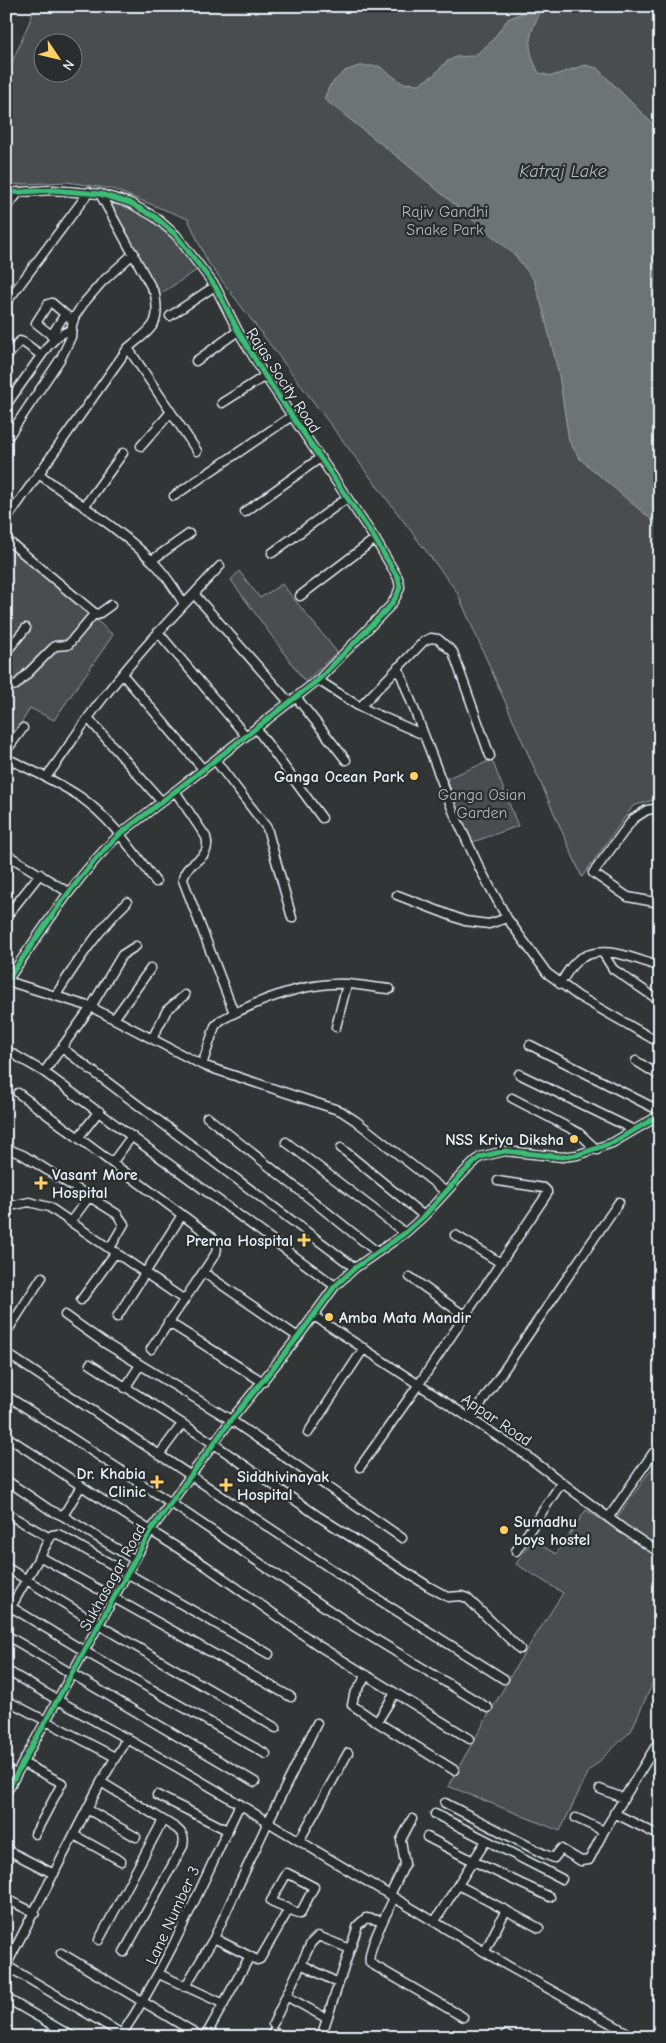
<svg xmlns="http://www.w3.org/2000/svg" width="666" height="2043" viewBox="0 0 666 2043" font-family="'Comic Neue',sans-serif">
  <rect width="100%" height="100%" fill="#323536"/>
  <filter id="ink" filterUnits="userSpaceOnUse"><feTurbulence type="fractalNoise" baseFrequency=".02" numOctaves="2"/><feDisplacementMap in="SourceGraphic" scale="10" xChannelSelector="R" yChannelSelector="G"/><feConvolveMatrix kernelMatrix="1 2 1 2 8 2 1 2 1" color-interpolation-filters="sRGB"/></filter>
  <g filter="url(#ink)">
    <path fill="#494d4f" stroke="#989fa4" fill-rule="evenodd" d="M 36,6 L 660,6 L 660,798 L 633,806 L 582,877 L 457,592 L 207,261 L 188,219 L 112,189 L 67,182 L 6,185 L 6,77 ZM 42,42 L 72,42 L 72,72 L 42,72 Z
      M 111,204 C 118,206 127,205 134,207 C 163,218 182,246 200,268 L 157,296 L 119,226 L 121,224 Z
      M 7,539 L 113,635 L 54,720 L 30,708 L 6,750 Z
      M 239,571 L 260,598 L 282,584 L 337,652 L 305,682 L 231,580 Z
      M 492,760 L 518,826 L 473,842 L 458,811 L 447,778 Z
      M 660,1457 L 660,1667 L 631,1731 L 589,1771 L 560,1831 L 448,1786 L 518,1663 L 563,1593 L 516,1564 L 532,1540 L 556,1554 L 586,1510 L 611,1526 Z"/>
    <path fill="#6e7376" stroke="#9fa5aa" d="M 539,6 L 544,6 C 529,33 524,44 539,73 L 552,76 L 585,65 L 597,68 L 660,131 L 660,527 L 580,459 L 569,441 L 559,375 L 543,310 L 534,280 L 515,255 L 399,158 L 324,99 L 330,85 L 345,71 L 359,66 L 379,66 L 402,83 L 419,84 L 434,75 L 446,62 L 456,57 L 474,56 L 491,42 L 508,19 Z"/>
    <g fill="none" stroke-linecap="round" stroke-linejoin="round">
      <g stroke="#e8f1f8" stroke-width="11">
        <path id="minor" d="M 6,193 L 52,190 L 100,194 L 130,203 L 155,217 L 176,235 L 215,286 L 238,331 L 265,376 L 375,539 L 398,578 L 400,587 L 397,595 L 391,605 L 318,680 L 120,834 C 75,877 42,931 6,982
          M 6,208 L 19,192
          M 6,303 L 89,192
          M 170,316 L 215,286
          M 51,336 L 65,314
          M 55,338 L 36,323 L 48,304 L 52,303 L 73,321
          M 128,348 L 197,451
          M 6,358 L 20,341 L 23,342 L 41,355
          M 196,361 L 238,331
          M 6,401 L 9,401 L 48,346 L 58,336 L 72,329
          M 222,403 L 265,376
          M 6,440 L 61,358 L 71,337 L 72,325 L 75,316 L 83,304 L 102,282 L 134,253
          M 141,446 L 171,412
          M 39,474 C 76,502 119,528 152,561 C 165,573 175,589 184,604
          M 174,496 L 292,416
          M 84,507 L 123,453
          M 245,512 L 320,458
          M 6,520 L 128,348 C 151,328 161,327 155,294 L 100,194
          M 6,539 L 97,615 L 111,605
          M 272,553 L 347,498
          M 152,560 L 189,534
          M 194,594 L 289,702
          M 300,596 L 375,539
          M 158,632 L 246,736
          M 6,652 L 26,628
          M 398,667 L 424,735
          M 123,675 L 203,769
          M 318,680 L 360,707 L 424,735 L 453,811 L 480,869 L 507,918 L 547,973 L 578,996 L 660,1043
          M 6,681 L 12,686 L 16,685 L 55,646 L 68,645 L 95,613
          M 296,697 L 346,760
          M 360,707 L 424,641 L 431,638 L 438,639 L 453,652 L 490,756
          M 88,718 L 162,802
          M 256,728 L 322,818
          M 6,751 L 23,728
          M 6,758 C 31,770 56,781 79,796 C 111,818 133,851 156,882
          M 215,760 L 267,828 L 292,918
          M 46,777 C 61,759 73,738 88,718 C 127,664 174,615 220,566
          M 175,791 L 206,837 C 213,862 185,859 183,880 L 234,1013
          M 660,808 L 647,810 L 633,819 L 593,873 L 628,897 L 660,903
          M 6,854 L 68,892
          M 397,895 L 465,921 L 489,924 L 507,918
          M 6,917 L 40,874
          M 603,953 L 613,969 L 657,999
          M 7,981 L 91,1007 L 202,1065 L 341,1111 L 356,1121 L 446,1192
          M 560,984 C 566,975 572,962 583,957 C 607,945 636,959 660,967
          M 56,995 C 77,962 98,930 127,902
          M 114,1019 L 151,968
          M 336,1027 L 347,984
          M 152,1039 L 167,1010 L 185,995
          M 530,1045 L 660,1111
          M 62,1048 L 355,1268
          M 6,1050 L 44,1072 L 335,1286
          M 636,1061 L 660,1076
          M 202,1065 L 215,1026 L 221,1020 C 259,1000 303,982 347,984 C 361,985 376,988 390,989
          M 44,1072 L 91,1007 L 122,955 L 136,946
          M 519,1074 L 634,1130
          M 18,1093 L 212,1237 C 216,1243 218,1246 216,1253 L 151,1349
          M 512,1098 L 579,1133 L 597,1150
          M 207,1117 L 377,1252
          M 78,1138 L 99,1111
          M 286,1142 L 405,1233
          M 6,1148 L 23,1155 L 117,1214 L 124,1224 L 110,1248
          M 341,1148 L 424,1216
          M 112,1163 L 132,1136
          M 6,1207 L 29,1202 L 49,1207 L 183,1299
          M 71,1221 L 89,1197
          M 455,1235 L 501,1263
          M 203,1272 L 298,1337
          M 410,1277 L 465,1316
          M 81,1300 L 116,1252
          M 65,1315 L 103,1342 L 231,1420 L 402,1538
          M 314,1316 L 523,1453 L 622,1528 L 660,1553
          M 117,1317 L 182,1215
          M 168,1322 L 263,1382
          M 6,1333 L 42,1277
          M 6,1353 L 354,1584 L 504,1679
          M 90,1364 L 214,1444 L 318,1516 L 428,1586 L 448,1597 L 461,1596 L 467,1598 L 520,1649
          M 125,1388 L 140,1365
          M 6,1395 L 171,1503 L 347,1622 L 488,1708
          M 471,1418 L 619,1202
          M 308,1433 L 364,1348
          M 6,1436 L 104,1501 L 206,1566 L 319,1646 L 470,1739
          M 159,1455 L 182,1424
          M 360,1467 L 419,1384 L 547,1194 L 547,1191 L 544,1188 L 498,1181
          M 6,1480 L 50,1510 L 63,1516 L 81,1486
          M 6,1513 L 50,1538
          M 63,1516 L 135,1560
          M 609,1517 L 653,1453
          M 516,1551 L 562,1482
          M 39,1556 L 291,1697
          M 6,1567 L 99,1625 L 276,1728
          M 11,1607 L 84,1651 L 266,1754
          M 6,1616 L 50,1538 L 52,1535 L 58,1534 L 269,1654
          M 6,1635 L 255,1782
          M 6,1670 C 93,1722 183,1767 268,1822 L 317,1723
          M 367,1675 L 354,1695 L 352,1705 L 377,1722
          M 395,1693 L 377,1722 L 454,1770
          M 6,1700 L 115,1757
          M 23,1763 L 62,1783 L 35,1834
          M 6,1768 L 16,1775
          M 101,1782 L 176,1828 C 183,1834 185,1837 183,1846 L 124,1952
          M 600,1789 L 623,1798
          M 6,1793 L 151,1530 L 231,1420 L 298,1337 L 335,1286 L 355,1268 L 405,1233 L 424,1216 L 464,1172 L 480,1157 L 505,1151 L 562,1157 L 577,1155 L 612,1143 L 660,1115
          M 157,1795 L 227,1830
          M 445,1803 L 544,1854 L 554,1858 L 561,1849 L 581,1861 L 589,1860 L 604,1831 L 660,1739
          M 87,1809 L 136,1837
          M 614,1813 L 660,1836
          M 435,1814 L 562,1879
          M 576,1818 L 604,1831
          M 74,1835 L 121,1861
          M 427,1837 L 473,1861 L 486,1841
          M 299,1841 L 348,1753
          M 11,1852 L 54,1874
          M 6,1878 L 6,1880
          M 458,1885 L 539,1928
          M 390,1895 L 405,1864 L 401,1840 L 412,1819
          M 394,1898 C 388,1911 366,1951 370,1963 L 463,2017
          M 6,1899 L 35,1913
          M 435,1921 L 473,1861 L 550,1897
          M 214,1938 L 257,1960 L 260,1959 L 289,1909 L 271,1901 L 287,1873 L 314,1887 L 300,1914 L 289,1909
          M 99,1940 L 163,1820
          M 485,1951 L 506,1910
          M 61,1953 L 202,2037
          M 301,1964 L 338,1983
          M 6,1966 L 101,1782 L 127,1738
          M 7,1966 L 127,2037
          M 159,1974 L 224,2004
          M 185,1987 L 214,1938 L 268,1822 L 508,1966 L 635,2037
          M 286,1996 L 326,2018
          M 6,1998 L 73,2037
          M 273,2024 L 311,1943 L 318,1936 L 350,1949
          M 273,2032 L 286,2037
          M 122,2034 C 170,1962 203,1881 240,1804
          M 505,2035 L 509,2037
          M 205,2037 L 250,1956
          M 321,2037 L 358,1925 L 366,1918 L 383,1921"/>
      </g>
      <use href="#minor" stroke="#2a2d2e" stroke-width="8"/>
      <g stroke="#2a2d2e" stroke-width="8">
        <path id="cycleway" d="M 6,193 L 52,190 L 100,194 L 130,203 L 155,217 L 176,235 L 215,286 L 238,331 L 265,376 L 375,539 L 398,578 L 400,587 L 397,595 L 391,605 L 318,680 L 120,834 C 75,877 42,931 6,982
          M 6,1793 L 151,1530 L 231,1420 L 298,1337 L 335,1286 L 355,1268 L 405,1233 L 424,1216 L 464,1172 L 480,1157 L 505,1151 L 562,1157 L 577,1155 L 612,1143 L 660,1115"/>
      </g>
      <use href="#cycleway" stroke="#3abd76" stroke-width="5"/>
    </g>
  </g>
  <g fill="#ffd166" stroke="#2a2d2e" stroke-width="2">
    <circle cx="414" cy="776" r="5"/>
    <circle cx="574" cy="1139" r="5"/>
    <path d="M38.5 1175.5h5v5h5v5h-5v5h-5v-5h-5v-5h5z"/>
    <path d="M301.5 1232.5h5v5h5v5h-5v5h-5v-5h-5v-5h5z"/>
    <circle cx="329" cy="1317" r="5"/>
    <path d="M154.5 1474.5h5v5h5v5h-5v5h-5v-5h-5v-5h5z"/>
    <path d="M223.5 1477.5h5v5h5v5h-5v5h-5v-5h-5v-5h5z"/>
    <circle cx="504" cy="1530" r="5"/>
  </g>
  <g text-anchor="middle" stroke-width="4.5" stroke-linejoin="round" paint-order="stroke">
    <g font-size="16" fill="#b0b8bd" stroke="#2a2d2e">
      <text x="445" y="217">Rajiv Gandhi<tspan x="445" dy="18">Snake Park</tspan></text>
      <text x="482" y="800">Ganga Osian<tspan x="482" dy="18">Garden</tspan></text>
    </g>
    <g font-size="16" fill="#e8f1f8" stroke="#2a2d2e">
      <text transform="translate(284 380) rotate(57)" y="6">Rajas Socity Road</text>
      <text transform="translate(497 1419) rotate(34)" y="6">Appar Road</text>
      <text transform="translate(112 1577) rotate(-61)" y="6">Sukhasagar Road</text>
      <text transform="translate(172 1915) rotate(-65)" y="6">Lane Number 3</text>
    </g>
    <g font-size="16" font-weight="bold" fill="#e8f1f8" stroke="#2a2d2e" text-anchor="end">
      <text x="404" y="782">Ganga Ocean Park</text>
      <text x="564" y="1145">NSS Kriya Diksha</text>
      <text x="52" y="1180" text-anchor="start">Vasant More<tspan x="52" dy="18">Hospital</tspan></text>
      <text x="293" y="1246">Prerna Hospital</text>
      <text x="339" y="1323" text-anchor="start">Amba Mata Mandir</text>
      <text x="146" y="1479">Dr. Khabia<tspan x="146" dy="18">Clinic</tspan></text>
      <text x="237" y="1482" text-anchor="start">Siddhivinayak<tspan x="237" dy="18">Hospital</tspan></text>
      <text x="514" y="1527" text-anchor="start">Sumadhu<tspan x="514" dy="18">boys hostel</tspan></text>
    </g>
    <g font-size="18" font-style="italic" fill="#b1b8be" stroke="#2a2d2e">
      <text x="563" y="177">Katraj Lake</text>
    </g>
  </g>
  <rect width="666" height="2043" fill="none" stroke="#2a2d2e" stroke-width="25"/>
  <rect x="12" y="12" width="641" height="2018" fill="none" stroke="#e8f1f8" stroke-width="2" filter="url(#ink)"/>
  <g transform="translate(58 58) rotate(125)"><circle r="24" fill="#2a2d2e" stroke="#767b7f"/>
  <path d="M0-4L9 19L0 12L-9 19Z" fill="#ffd166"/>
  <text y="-8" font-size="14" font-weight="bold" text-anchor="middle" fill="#e8f1f8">N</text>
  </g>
</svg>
